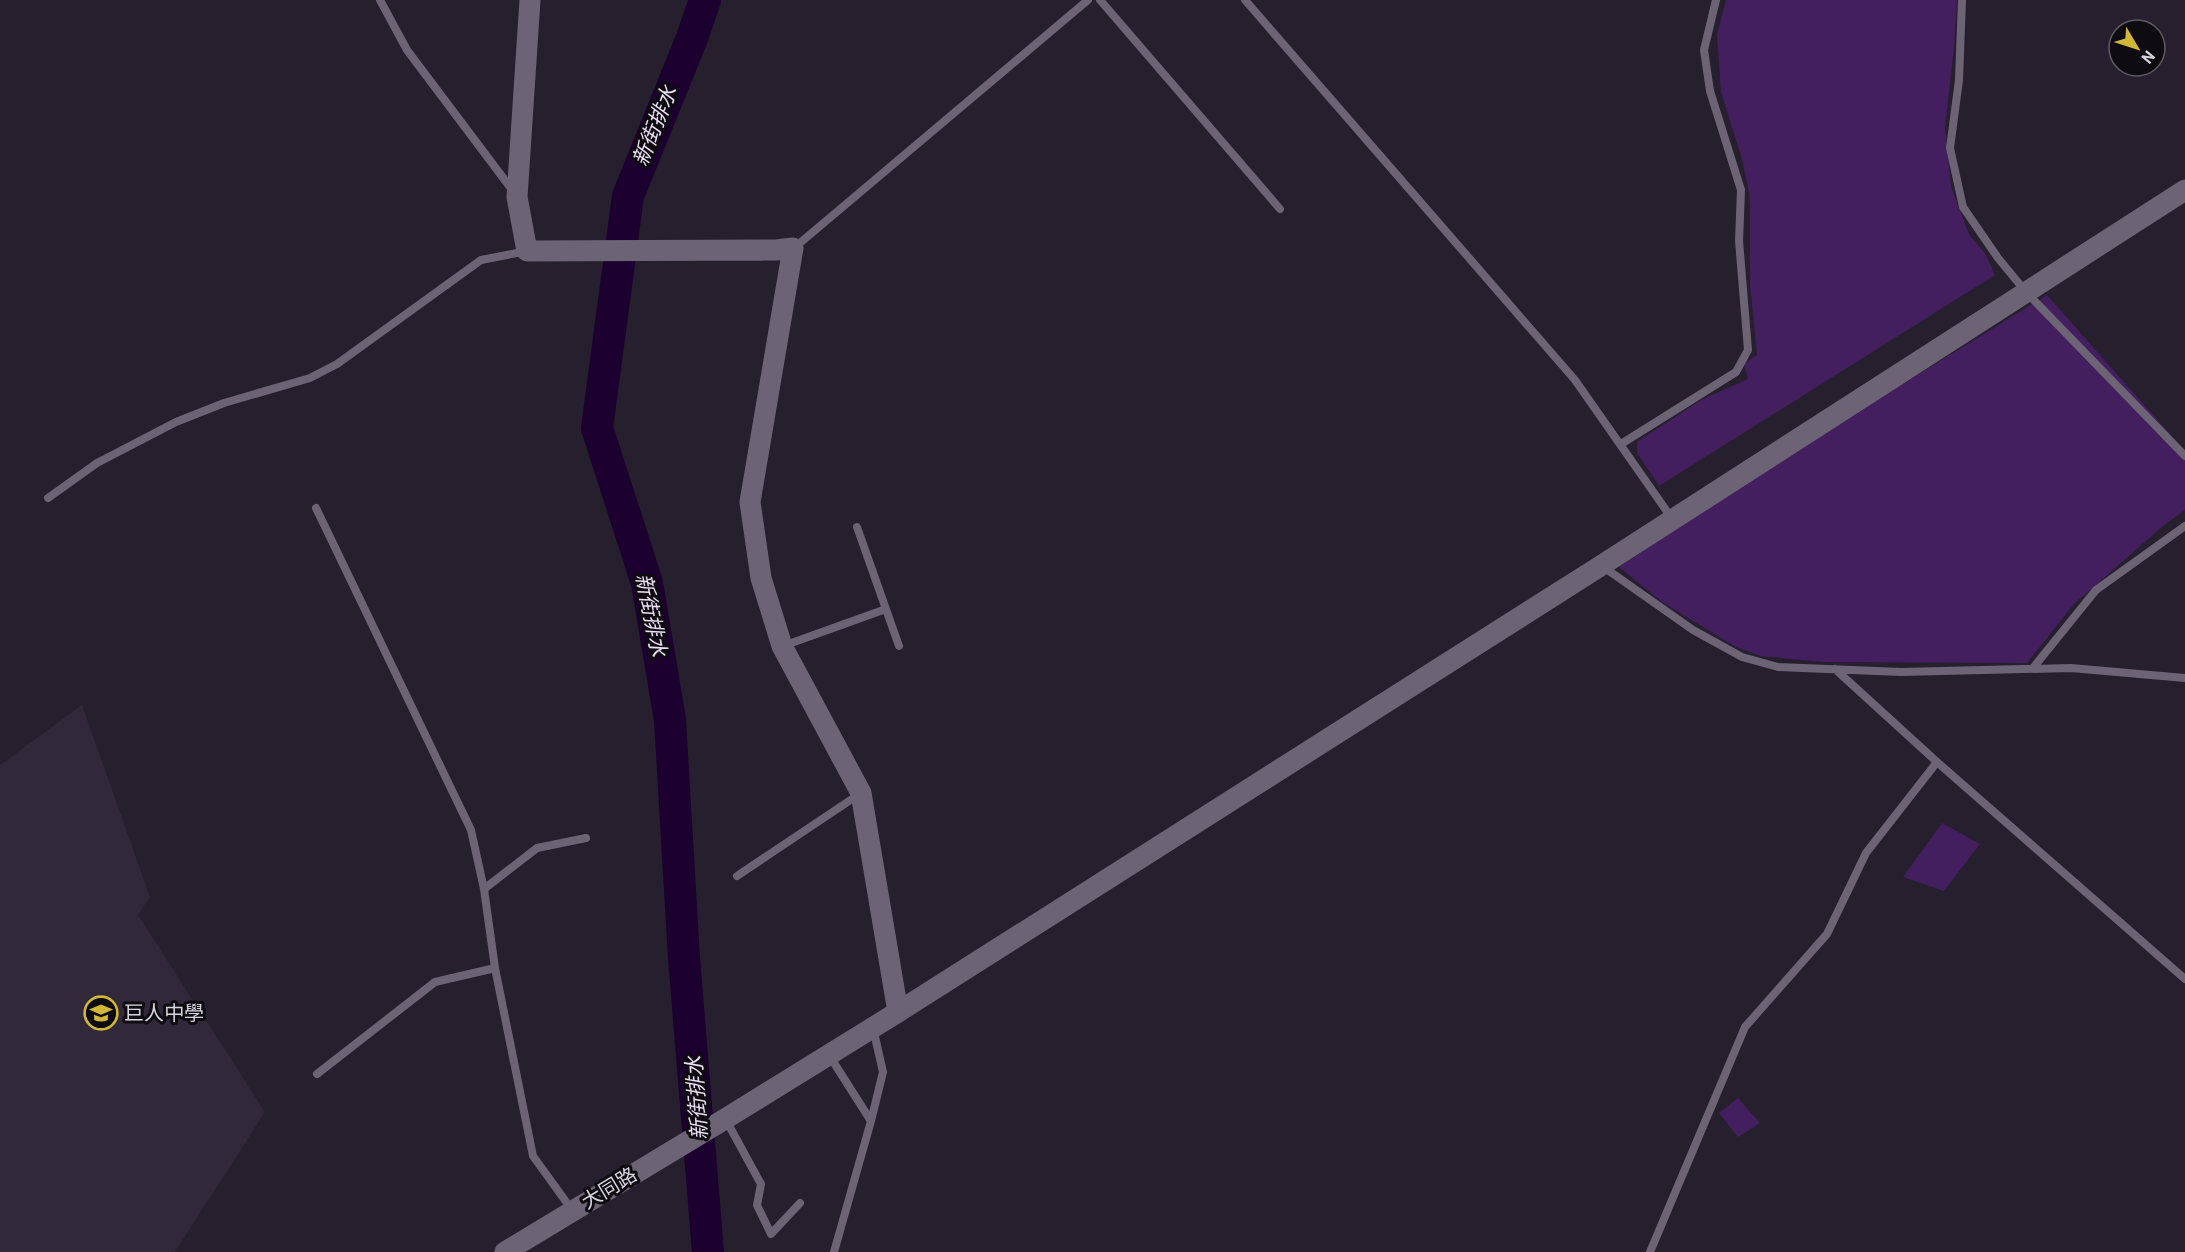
<svg xmlns="http://www.w3.org/2000/svg" width="2185" height="1252" viewBox="0 0 2185 1252" font-family="Barlow,'Noto Sans TC',sans-serif">
  <rect width="100%" height="100%" fill="#261f2d"/>
  <path fill="#31283a" d="M 82,705 L 150,897 L 138,915 L 265,1112 L 175,1252 L 0,1252 L 0,765 Z"/>
  <path fill="#431f5f" d="M 1726,0 L 1957,0 L 1954,48 L 1945,128 L 1951,187 L 1969,234 L 1986,255 L 1995,275 L 1659,486 L 1637,453 L 1637,442 L 1701,400 L 1748,379 L 1744,364 L 1757,355 L 1750,284 L 1750,197 L 1742,159 L 1721,92 L 1717,35 Z
    M 2047,295 L 2185,451 L 2185,510 L 2163,526 L 2074,604 L 2027,663 L 1823,662 L 1761,656 L 1736,647 L 1662,602 L 1619,567 L 1752,477 Z
    M 1942,823 L 1980,844 L 1944,891 L 1903,877 Z
    M 1738,1098 L 1760,1123 L 1738,1137 L 1719,1113 Z"/>
  <g fill="none" stroke-linecap="round" stroke-linejoin="round">
    <path stroke="#1c0030" stroke-width="32" d="M 705,0 L 692,38 L 628,196 L 597,428 L 647,583 L 670,720 L 684,958 L 708,1252"/>
    <path stroke="#6c6474" stroke-width="8" d="M 380,0 L 407,50 L 513,191
      M 1100,0 L 1280,209
      M 1245,0 L 1575,380 L 1673,520
      M 1962,0 L 1959,80 L 1950,148 L 1963,207 L 1998,258 L 2026,292 L 2185,456
      M 794,248 L 1088,0
      M 1621,444 L 1736,372 L 1748,350 L 1739,241 L 1741,190 L 1710,91 L 1704,50 L 1716,0
      M 48,498 L 97,463 L 176,422 L 224,403 L 310,378 L 337,364 L 481,260 L 527,251
      M 316,508 L 471,830 L 484,889 L 495,968 L 533,1156 L 572,1210
      M 857,527 L 899,646
      M 1602,566 L 1693,630 L 1742,657 L 1778,667 L 1901,672 L 2071,668 L 2185,678
      M 783,646 L 886,609
      M 2033,668 L 2096,590 L 2185,526
      M 1835,669 L 1937,762 L 2185,979
      M 737,876 L 861,793
      M 484,889 L 537,848 L 586,838
      M 829,1055 L 871,1121 L 834,1252
      M 317,1074 L 435,982 L 495,968
      M 726,1120 L 761,1184 L 757,1205 L 771,1234 L 800,1203
      M 871,1121 L 883,1072 L 873,1028
      M 1650,1252 L 1745,1027 L 1827,934 L 1866,853 L 1937,762"/>
    <path stroke="#6c6474" stroke-width="21" d="M 530,0 L 517,197 L 527,251 L 776,250 L 793,248 L 750,502 L 761,578 L 782,646 L 861,793 L 898,1012
      M 505,1252 L 725,1119 L 898,1012 L 1602,565 L 2185,190"/>
  </g>
  <defs>
    <g id="school-ring" transform="scale(1.725)"><circle r="9.5" fill="#0e0b11" stroke="#d2b736" stroke-width="1.5"/><path d="M0-5L7-2L0 1L-7-2ZM-4 1L0 2.5L4 1V4Q0 6-4 4Z" fill="#d2b736"/></g>
  </defs>
  <g fill-rule="evenodd">
    <use href="#school-ring" x="101" y="1013"/>
  </g>
  <g text-anchor="middle" stroke-width="6" stroke-linejoin="round" paint-order="stroke">
    <g font-size="20" fill="#d8d4dd" stroke="#0e0b11" text-anchor="start">
      <text x="124" y="1020">巨人中學</text>
    </g>
    <g font-size="20" fill="#d8d4dd" stroke="#0e0b11">
      <text transform="translate(609 1188) rotate(-31)" y="7">大同路</text>
    </g>
    <g font-size="21" font-style="italic" fill="#eae0f5" stroke="#0e0b11">
      <text transform="translate(655 126) rotate(-68)" y="7">新街排水</text>
      <text transform="translate(651 615) rotate(79)" y="7">新街排水</text>
      <text transform="translate(697 1098) rotate(-94)" y="7">新街排水</text>
    </g>
  </g>
  <g transform="translate(2137 48) rotate(129)"><circle r="28" fill="#0e0b11" stroke="#5f5b63" stroke-width="1.5"/>
  <path d="M0-4.5L10 22L0 15L-10 22Z" fill="#d2b736"/>
  <text y="-9" font-size="16" font-weight="bold" text-anchor="middle" fill="#d8d4dd">N</text>
  </g>
</svg>
